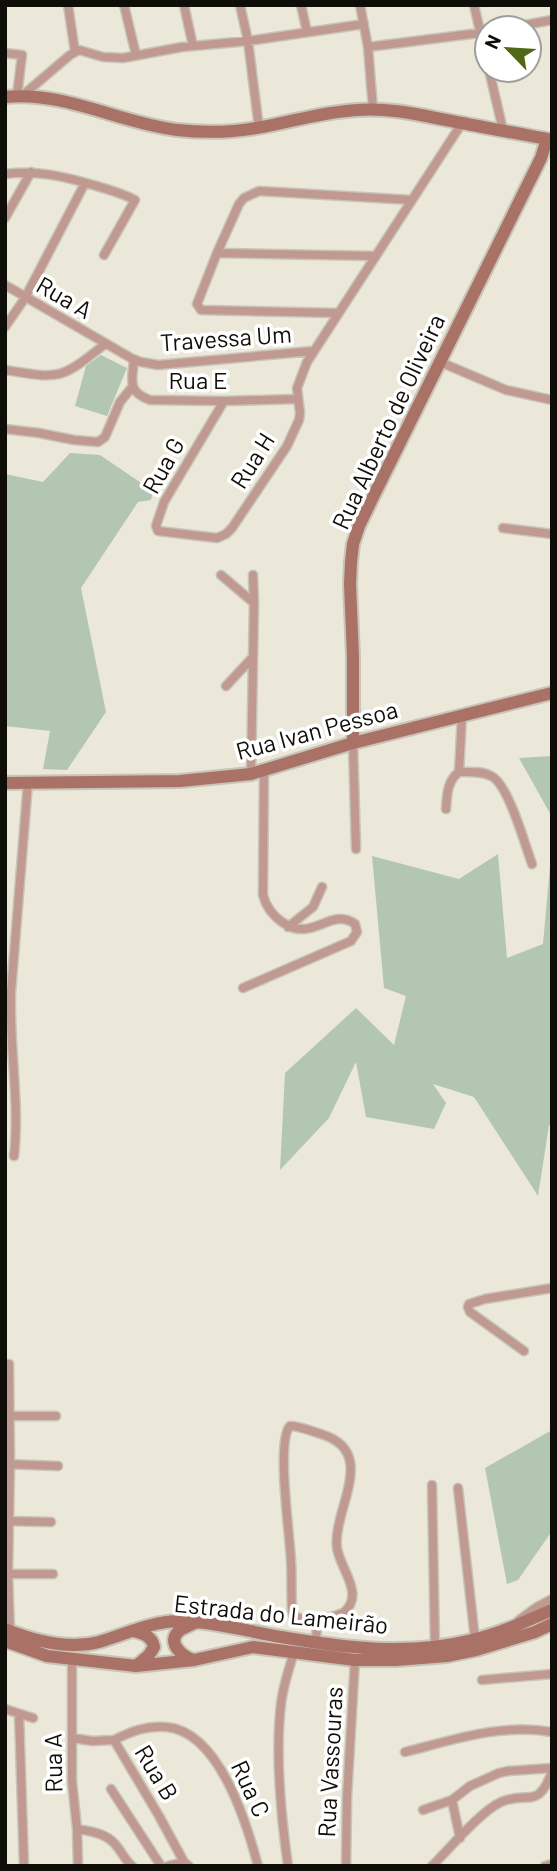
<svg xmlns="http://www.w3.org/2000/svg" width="557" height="1871" viewBox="0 0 557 1871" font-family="Barlow,sans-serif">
  <rect width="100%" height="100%" fill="#ebe8d9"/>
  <path fill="#b2c6b2" d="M 101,355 L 127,368 L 107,416 L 75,406 L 86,366 Z
    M 70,453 L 100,455 L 153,491 L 151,500 L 138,502 L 81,588 L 106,712 L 67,770 L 43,769 L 50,731 L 5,726 L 5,474 L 43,482 Z
    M 552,756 L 552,817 L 519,758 Z
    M 552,844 L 552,1125 L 549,1125 L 538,1196 L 474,1097 L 433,1084 L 446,1103 L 434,1129 L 366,1117 L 356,1062 L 329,1118 L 280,1170 L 285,1073 L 356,1008 L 394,1045 L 406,996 L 384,988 L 372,856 L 459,879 L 498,854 L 507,958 L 543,944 Z
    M 552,1430 L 552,1531 L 518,1580 L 507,1584 L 485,1468 Z"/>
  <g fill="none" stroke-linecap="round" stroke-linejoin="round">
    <g stroke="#c8c5b8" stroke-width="11">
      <path id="street" d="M 68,5 L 75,52
        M 124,5 L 136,55
        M 184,5 L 193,46
        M 240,5 L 248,41 L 259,128
        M 301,5 L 307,32
        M 360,5 L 368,47 L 373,109
        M 474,5 L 487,62
        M 508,28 L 552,20
        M 368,47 L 487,32
        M 5,53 L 22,55 L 17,96
        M 489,70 L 503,130
        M 23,95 L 70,55 L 79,50 L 103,57 L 123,58 L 182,47 L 248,41 L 364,24
        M 5,174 C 36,170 63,176 93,185 C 107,189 122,193 135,200 L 104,255
        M 5,218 L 31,172
        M 217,253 L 376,256
        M 5,285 L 131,358 L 141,362 L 158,365 L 313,351
        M 338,313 L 201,310 L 197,304 L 217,253 L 239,204 L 244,198 L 259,191 L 412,200
        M 5,327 L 25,298 L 85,183
        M 134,360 C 132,380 127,392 150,400 L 224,401 L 297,399
        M 440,362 L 506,390 L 552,400
        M 5,370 C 61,379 60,380 105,344
        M 224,401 L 164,502 L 156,526 L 158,531 L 217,538 L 226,534 L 232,528 L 287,446 L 299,420 L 300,413 L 297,388 L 307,362 L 462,123
        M 5,429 L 39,433 L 74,440 L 98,442 L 105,437 L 120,402 L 133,386
        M 503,528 L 552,534
        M 221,575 L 254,603
        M 226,686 L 252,658
        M 353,743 L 356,849
        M 459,772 C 469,772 482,771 491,776 C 508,783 525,845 532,864
        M 251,774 L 254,603 L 253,575
        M 446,809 C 447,795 447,781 459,772 L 462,715
        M 288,927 L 313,907 L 322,887
        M 243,988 L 351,941 L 357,932 L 355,924 C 331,906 312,944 282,922 C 272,915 266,907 263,895 L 264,771
        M 14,1156 C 20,1101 9,1047 11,992 L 28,782
        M 524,1351 L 470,1312 L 468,1307 L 469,1304 L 485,1299 L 552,1288
        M 9,1364 L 10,1464 L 8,1574 L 10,1631
        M 9,1416 L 56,1416
        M 290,1426 C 300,1426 311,1431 321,1434 C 380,1452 332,1510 337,1548 C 340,1569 366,1595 343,1613 C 327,1619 309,1625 293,1615 L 292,1610 C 291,1594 292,1577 291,1561 C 290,1536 276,1441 290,1426 Z
        M 5,1464 L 58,1466
        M 432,1485 L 435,1647
        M 458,1488 L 475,1639
        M 5,1521 L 51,1522
        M 5,1574 L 53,1574
        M 519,1620 L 537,1607 L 552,1599
        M 316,1643 L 317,1621
        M 72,1659 L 72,1781 L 77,1829 L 78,1866
        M 482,1680 L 552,1674
        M 5,1709 L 33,1718
        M 19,1714 L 24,1866
        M 73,1738 L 92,1741 L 114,1740 L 159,1816 L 184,1862 L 189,1866
        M 114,1740 C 130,1732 147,1725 166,1727 C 219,1731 247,1824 258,1866
        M 405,1752 C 453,1740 501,1723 552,1732
        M 111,1789 L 161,1866
        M 452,1800 L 460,1838
        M 423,1810 L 452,1800 L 470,1786 L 499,1773 L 508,1771 L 552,1768
        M 77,1829 C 89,1831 105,1833 114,1843 C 121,1850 124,1859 132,1866
        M 168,1866 L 184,1862
        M 288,1866 C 281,1816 275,1754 281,1704 C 283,1686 289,1669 294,1652
        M 346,1866 L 347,1797 L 355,1660
        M 432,1866 C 449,1849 481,1811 501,1802 C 529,1790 537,1811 552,1772
        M 545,1866 L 552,1864"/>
    </g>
    <g stroke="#c8c5b8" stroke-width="16">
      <path id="secondary" d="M 5,97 C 65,91 119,123 177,130 C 204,133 236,132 262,127 C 295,121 322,112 357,110 C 393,107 427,117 462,123 C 492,129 522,134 552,140
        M 353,743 L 353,657 L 350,584 L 351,562 L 353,544 L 359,526 L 373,497 L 541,158 L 547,139
        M 5,783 L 180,781 L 251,774 L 353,743 L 552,693
        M 5,1629 C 34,1641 68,1650 99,1642 C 126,1634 152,1621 181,1621 C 211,1621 251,1632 281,1637 C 345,1648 409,1656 472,1640 C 498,1634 527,1621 552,1610
        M 133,1631 C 143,1633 152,1636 154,1647 L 149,1655 L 136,1666
        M 5,1641 L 47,1656 L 136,1666 L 194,1660 L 253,1647 L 355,1660 L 396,1660 L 447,1656 L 476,1650 L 535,1632 L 552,1624
        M 193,1660 C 182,1656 165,1642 180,1630 C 185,1627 191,1625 196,1622"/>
    </g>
    <use href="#street" stroke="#c09991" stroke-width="8"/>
    <use href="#secondary" stroke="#aa7267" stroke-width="12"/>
  </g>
  <g text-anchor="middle" stroke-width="7" stroke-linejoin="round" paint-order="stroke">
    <g font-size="24" fill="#0e0d08" stroke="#fff">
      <text transform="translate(64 298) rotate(30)" y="8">Rua A</text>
      <text transform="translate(226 339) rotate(-4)" y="8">Travessa Um</text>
      <text x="198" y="389">Rua E</text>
      <text transform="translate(389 422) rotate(-65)" y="8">Rua Alberto de Oliveira</text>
      <text transform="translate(253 461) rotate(-58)" y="8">Rua H</text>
      <text transform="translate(164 466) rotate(-61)" y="8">Rua G</text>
      <text transform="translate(317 731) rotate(-15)" y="8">Rua Ivan Pessoa</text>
      <text transform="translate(281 1615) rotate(6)" y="8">Estrada do Lameirão</text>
      <text transform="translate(331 1762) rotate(-87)" y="8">Rua Vassouras</text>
      <text transform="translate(54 1763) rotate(-91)" y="8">Rua A</text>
      <text transform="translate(156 1773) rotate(59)" y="8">Rua B</text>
      <text transform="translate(250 1789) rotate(65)" y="8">Rua C</text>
    </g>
  </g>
  <rect width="557" height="1871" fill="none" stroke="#0e0d08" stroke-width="14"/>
  <g transform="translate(508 49) rotate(295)"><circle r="33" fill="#ffffff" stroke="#9f9e9c" stroke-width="2"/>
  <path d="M0-5L12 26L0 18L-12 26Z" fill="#4f6717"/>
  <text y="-10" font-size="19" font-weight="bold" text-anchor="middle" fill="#0e0d08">N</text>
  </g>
</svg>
